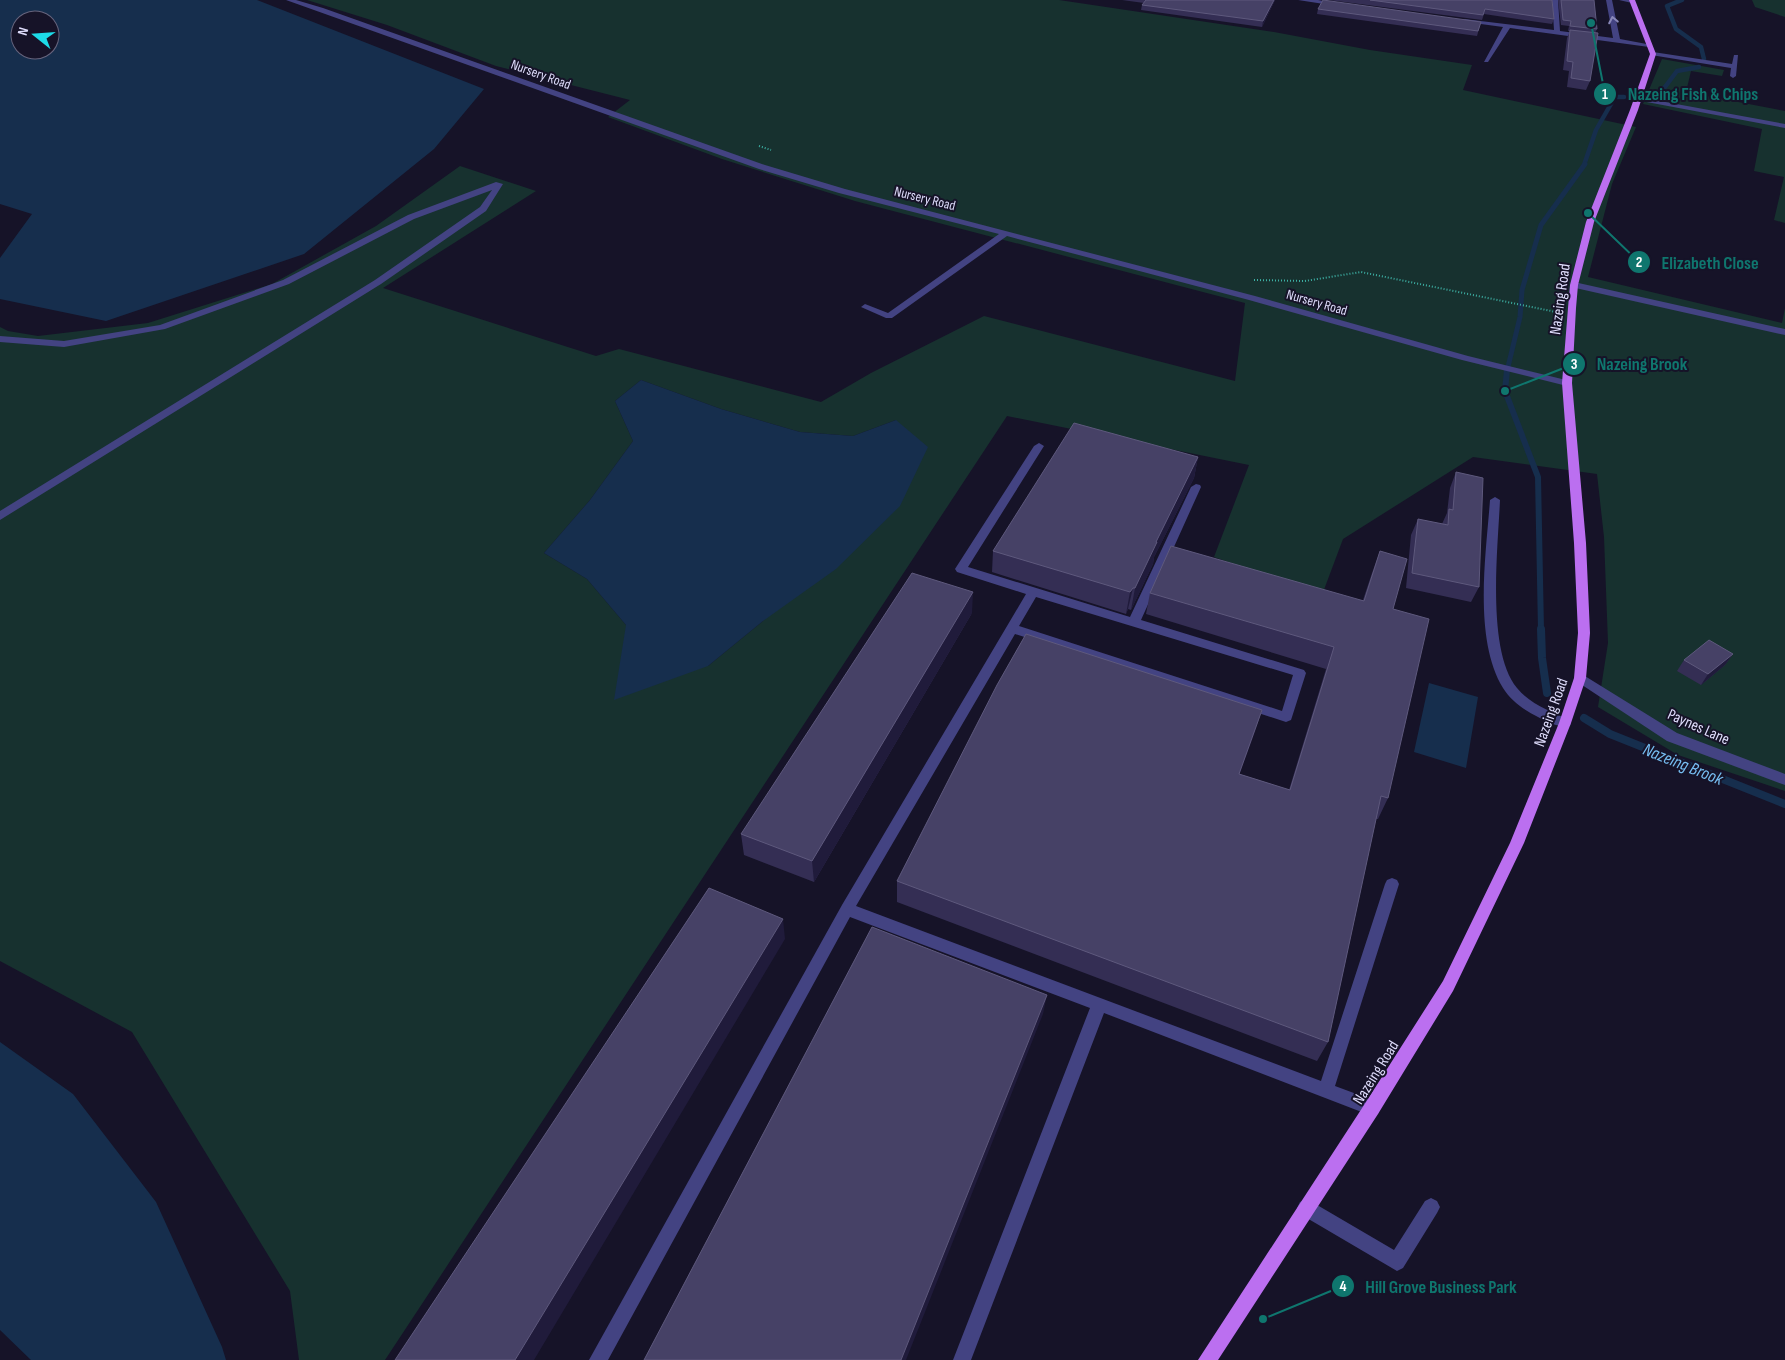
<svg xmlns="http://www.w3.org/2000/svg" width="1785" height="1360" viewBox="0 0 1785 1360" font-family="'Sofia Sans Condensed',sans-serif">
  <rect width="100%" height="100%" fill="#161328"/>
  <path fill="#17312f" fill-rule="evenodd" d="M 307,0 L 1059,0 L 1274,32 L 1370,50 L 1472,65 L 1463,90 L 1636,127 L 1612,184 L 1588,277 L 1782,323 L 1785,308 L 1785,791 L 1678,755 L 1598,707 L 1608,643 L 1604,537 L 1597,474 L 1473,457 L 1343,539 L 1322,595 L 1214,557 L 1249,465 L 1007,416 L 385,1360 L 299,1360 L 290,1291 L 132,1032 L 0,961 L 0,327 L 8,331 L 38,336 L 148,323 L 272,284 L 376,226 L 460,166 L 536,191 L 383,288 L 596,356 L 619,349 L 821,402 L 871,373 L 984,316 L 1235,381 L 1245,303 L 855,201 L 722,159 L 608,117 L 630,100 L 496,66 L 387,25 ZM 641,380 L 721,409 L 800,432 L 853,436 L 896,420 L 763,621 L 708,666 L 626,625 L 587,579 L 544,553 L 590,500 L 633,441 L 615,401 Z
    M 1752,0 L 1785,0 L 1785,17 L 1755,7 Z
    M 1662,59 L 1724,70 L 1722,76 L 1691,71 L 1686,92 L 1785,111 L 1785,223 L 1774,220 L 1784,177 L 1754,171 L 1762,129 L 1643,104 Z"/>
  <path fill="#162e4d" fill-rule="evenodd" d="M 0,0 L 257,0 L 484,89 L 434,149 L 304,254 L 106,321 L 0,299 L 0,258 L 32,214 L 0,204 ZM 20,20 L 50,20 L 50,50 L 20,50 Z
    M 641,380 L 721,409 L 800,432 L 853,436 L 896,420 L 928,447 L 900,506 L 836,569 L 763,621 L 708,666 L 614,700 L 626,625 L 587,579 L 544,553 L 590,500 L 633,441 L 615,401 Z
    M 1429,683 L 1478,697 L 1466,768 L 1414,752 Z
    M 0,1042 L 73,1094 L 156,1202 L 222,1347 L 226,1360 L 31,1360 L 0,1330 Z"/>
  <g fill="none" stroke-linecap="round" stroke-linejoin="round">
    <path stroke="#162e4d" stroke-width="4.5" d="M 1682,0 L 1667,6 L 1676,29 L 1701,47 L 1704,59
      M 1653,97 L 1665,87 L 1677,71 L 1699,67
      M 1584,165 L 1596,130 L 1615,97 L 1624,97"/>
    <path stroke="#162e4d" stroke-width="5" d="M 1507,371 L 1520,317 L 1522,290 L 1541,225 L 1585,164"/>
    <path stroke="#162e4d" stroke-width="6" d="M 1507,370 L 1505,391 L 1538,477 L 1541,630"/>
    <path stroke="#162e4d" stroke-width="8" d="M 1541,629 L 1542,658 L 1547,693
      M 1584,718 L 1610,734 L 1785,804"/>
    <path stroke="#3db0a4" stroke-width="2" stroke-dasharray="1 2" stroke-linecap="butt" d="M 759,146 L 771,150
      M 1254,280 L 1305,281 L 1361,272 L 1556,312"/>
    <path fill="#434382" fill-rule="evenodd" d="M 286,0 L 296,0 L 323,8 L 765,165 L 845,189 L 1255,296 L 1468,356 L 1570,381 L 1572,383 L 1567,386 L 1462,360 L 1249,300 L 1007,236 L 892,318 L 886,318 L 861,307 L 865,304 L 888,313 L 999,234 L 839,193 L 759,169 Z
      M 1298,0 L 1318,0 L 1340,4 L 1337,6 Z
      M 1552,0 L 1558,0 L 1560,31 L 1613,38 L 1606,0 L 1612,0 L 1620,39 L 1652,45 L 1649,47 L 1510,28 L 1488,62 L 1484,62 L 1503,27 L 1466,22 L 1464,19 L 1554,30 Z
      M 1619,0 L 1634,0 L 1635,1 L 1632,3 Z
      M 1653,52 L 1732,64 L 1734,55 L 1738,55 L 1736,76 L 1733,78 L 1730,76 L 1731,68 L 1651,55 L 1650,54 Z
      M 1638,97 L 1785,124 L 1785,128 L 1636,100 L 1634,99 Z
      M 496,182 L 503,184 L 486,211 L 381,284 L 0,520 L 0,511 L 375,280 L 480,207 L 492,190 L 414,219 L 289,284 L 165,329 L 64,347 L 0,342 L 0,336 L 64,341 L 160,325 L 283,280 L 408,215 Z
      M 1574,282 L 1785,329 L 1785,335 L 1571,287 L 1571,283 Z
      M 1039,443 L 1044,446 L 968,567 L 1130,617 L 1191,487 L 1196,484 L 1200,485 L 1201,487 L 1141,620 L 1304,670 L 1306,673 L 1292,717 L 1291,720 L 1286,722 L 1015,634 L 856,906 L 1321,1081 L 1385,884 L 1387,880 L 1392,878 L 1397,880 L 1399,884 L 1335,1086 L 1378,1102 L 1380,1108 L 1378,1114 L 1372,1116 L 1104,1013 L 971,1360 L 953,1360 L 1090,1008 L 850,917 L 608,1360 L 589,1360 L 842,905 L 1026,594 L 957,572 L 955,569 L 1034,446 ZM 1036,597 L 1293,675 L 1282,711 L 1019,626 Z
      M 1495,497 L 1500,500 C 1498,547 1486,651 1517,688 C 1530,704 1551,712 1570,720 L 1571,723 L 1570,726 C 1560,729 1546,721 1538,717 C 1524,710 1511,701 1503,688 C 1473,638 1486,555 1490,500 Z
      M 1580,673 L 1677,733 L 1785,774 L 1785,785 L 1667,741 L 1576,681 L 1574,678 L 1576,675 Z
      M 1431,1198 L 1437,1201 L 1440,1207 L 1437,1213 L 1403,1268 L 1397,1271 L 1300,1214 L 1297,1208 L 1300,1202 L 1306,1199 L 1312,1202 L 1394,1250 L 1425,1201 Z"/>
    <path fill="#bb6ff0" fill-rule="evenodd" d="M 1629,0 L 1635,0 L 1656,54 L 1638,110 L 1594,222 L 1578,285 L 1576,308 L 1572,383 L 1586,543 L 1590,633 L 1586,678 L 1571,723 L 1524,843 L 1453,991 L 1378,1114 L 1218,1360 L 1198,1360 L 1366,1102 L 1443,981 L 1510,843 L 1559,723 L 1574,678 L 1578,633 L 1574,543 L 1562,383 L 1568,308 L 1570,285 L 1586,222 L 1630,110 L 1650,54 Z"/>
  </g>
  <path fill="#342e54" d="M 1122,0 L 1275,0 L 1262,27 L 1141,10 L 1142,5 L 1144,3 Z
    M 1329,0 L 1552,0 L 1554,19 L 1552,24 L 1484,14 L 1482,20 Z
    M 1558,0 L 1594,0 L 1597,29 L 1595,33 L 1590,81 L 1586,90 L 1567,87 L 1569,71 L 1563,70 L 1567,38 L 1570,31 L 1568,31 L 1569,26 L 1561,25 Z
    M 1318,9 L 1481,22 L 1477,36 L 1317,14 Z
    M 1198,457 L 1194,478 L 1154,557 L 1153,564 L 1131,610 L 1128,609 L 1126,614 L 992,572 L 993,551 Z
    M 1456,472 L 1479,587 L 1471,602 L 1406,588 L 1411,535 L 1418,519 L 1442,524 L 1447,513 L 1450,488 Z
    M 1380,551 L 1393,609 L 1388,798 L 1378,819 L 1376,819 L 1328,1042 L 1317,1061 L 897,902 L 897,881 L 1262,710 L 1239,774 L 1289,790 L 1326,669 L 1146,614 L 1150,593 L 1363,600 L 1372,573 Z
    M 972,613 L 814,882 L 744,855 L 741,834 Z
    M 1733,654 L 1725,665 L 1701,685 L 1677,671 L 1684,660 Z"/>
  <path fill="#201b3b" d="M 1274,0 L 1275,0 L 1262,27 L 1263,21 Z
    M 1198,457 L 1194,478 L 1154,557 L 1153,564 L 1131,610 L 1135,588 L 1156,542 Z
    M 1133,588 L 1128,609 L 1126,614 L 1130,592 Z
    M 973,592 L 972,613 L 814,882 L 812,861 Z
    M 1733,654 L 1725,665 L 1701,685 L 1708,674 Z
    M 1262,710 L 1255,732 L 1232,795 L 1239,774 Z
    M 783,919 L 785,939 L 534,1360 L 515,1360 Z
    M 1047,995 L 1043,1014 L 906,1360 L 901,1360 Z"/>
  <path fill="#464166" stroke="#5e597d" d="M 1146,0 L 1274,0 L 1263,21 L 1142,5 Z
    M 1323,0 L 1481,22 L 1478,31 L 1318,9 Z
    M 1370,0 L 1552,0 L 1554,19 L 1485,9 L 1483,15 Z
    M 1561,0 L 1594,0 L 1597,29 L 1570,26 L 1571,21 L 1563,20 Z
    M 1570,30 L 1598,33 L 1590,81 L 1571,78 L 1573,62 L 1567,61 Z
    M 1074,423 L 1198,457 L 1156,542 L 1157,542 L 1135,588 L 1133,588 L 1130,592 L 993,551 Z
    M 1456,472 L 1483,478 L 1479,587 L 1412,573 L 1418,519 L 1448,525 L 1449,509 L 1453,510 Z
    M 1171,546 L 1364,601 L 1380,551 L 1407,559 L 1393,609 L 1429,619 L 1388,798 L 1381,796 L 1328,1042 L 897,881 L 997,685 L 1026,634 L 1262,710 L 1239,774 L 1290,790 L 1334,647 L 1150,593 Z
    M 912,573 L 973,592 L 812,861 L 741,834 Z
    M 1709,640 L 1733,654 L 1708,674 L 1684,660 Z
    M 709,888 L 783,919 L 515,1360 L 395,1360 Z
    M 872,927 L 1047,995 L 901,1360 L 644,1360 Z"/>
  <defs><path id="oneway-chevron" d="M-2-3.5L2.5 0L-2 3.5" fill="none" stroke-width="1.6" stroke-linecap="round" stroke-linejoin="round" transform="scale(1.25)"/></defs>
  <use stroke="#8988b9" href="#oneway-chevron" transform="translate(1613 20) rotate(-101)"/>
  <g text-anchor="middle" stroke-width="4" stroke-linejoin="round" paint-order="stroke">
    <g font-size="14" fill="#dfddfc" stroke="#161328">
      <text transform="translate(541 74) rotate(20)" y="5">Nursery Road</text>
      <text transform="translate(925 198) rotate(14)" y="5">Nursery Road</text>
      <text transform="translate(1317 302) rotate(16)" y="5">Nursery Road</text>
    </g>
    <g font-size="16" fill="#dfddfc" stroke="#161328">
      <text transform="translate(1559 299) rotate(-82)" y="6">Nazeing Road</text>
      <text transform="translate(1550 712) rotate(-70)" y="6">Nazeing Road</text>
      <text transform="translate(1699 726) rotate(24)" y="6">Paynes Lane</text>
      <text transform="translate(1375 1072) rotate(-58)" y="6">Nazeing Road</text>
    </g>
    <g font-size="18" font-style="italic" fill="#76bdf1" stroke="#161328">
      <text transform="translate(1683 764) rotate(22)" y="6">Nazeing Brook</text>
    </g>
  </g>
  <path fill="none" stroke="#0f766e" stroke-width="2" d="M1591 23L1605 94M1588 213L1639 262M1505 391L1574 364M1263 1319L1343 1286"/>
  <g fill="#0f766e" stroke="#161328" stroke-width="2">
    <circle cx="1591" cy="23" r="5"/>
    <circle cx="1588" cy="213" r="5"/>
    <circle cx="1505" cy="391" r="5"/>
    <circle cx="1263" cy="1319" r="5"/>
    <circle cx="1605" cy="94" r="12"/>
    <circle cx="1639" cy="262" r="12"/>
    <circle cx="1574" cy="364" r="12"/>
    <circle cx="1343" cy="1286" r="12"/>
  </g>
  <g font-size="15" text-anchor="middle" font-weight="bold" fill="#fff">
    <text x="1605" y="99">1</text>
    <text x="1639" y="267">2</text>
    <text x="1574" y="369">3</text>
    <text x="1343" y="1291">4</text>
  </g>
  <g font-size="18" text-anchor="middle" font-weight="bold" fill="#0f766e" stroke="#161328" stroke-width="4" stroke-linejoin="round" paint-order="stroke">
    <text x="1693" y="100">Nazeing Fish &amp; Chips</text>
    <text x="1710" y="269">Elizabeth Close</text>
    <text x="1642" y="370">Nazeing Brook</text>
    <text x="1441" y="1293">Hill Grove Business Park</text>
  </g>
  <g transform="translate(35 35) rotate(287)"><circle r="24" fill="#161328" stroke="#66647d"/>
  <path d="M0-4L9 19L0 12L-9 19Z" fill="#1ddbe8"/>
  <text y="-8" font-size="14" font-weight="bold" text-anchor="middle" fill="#dfddfc">N</text>
  </g>
</svg>
